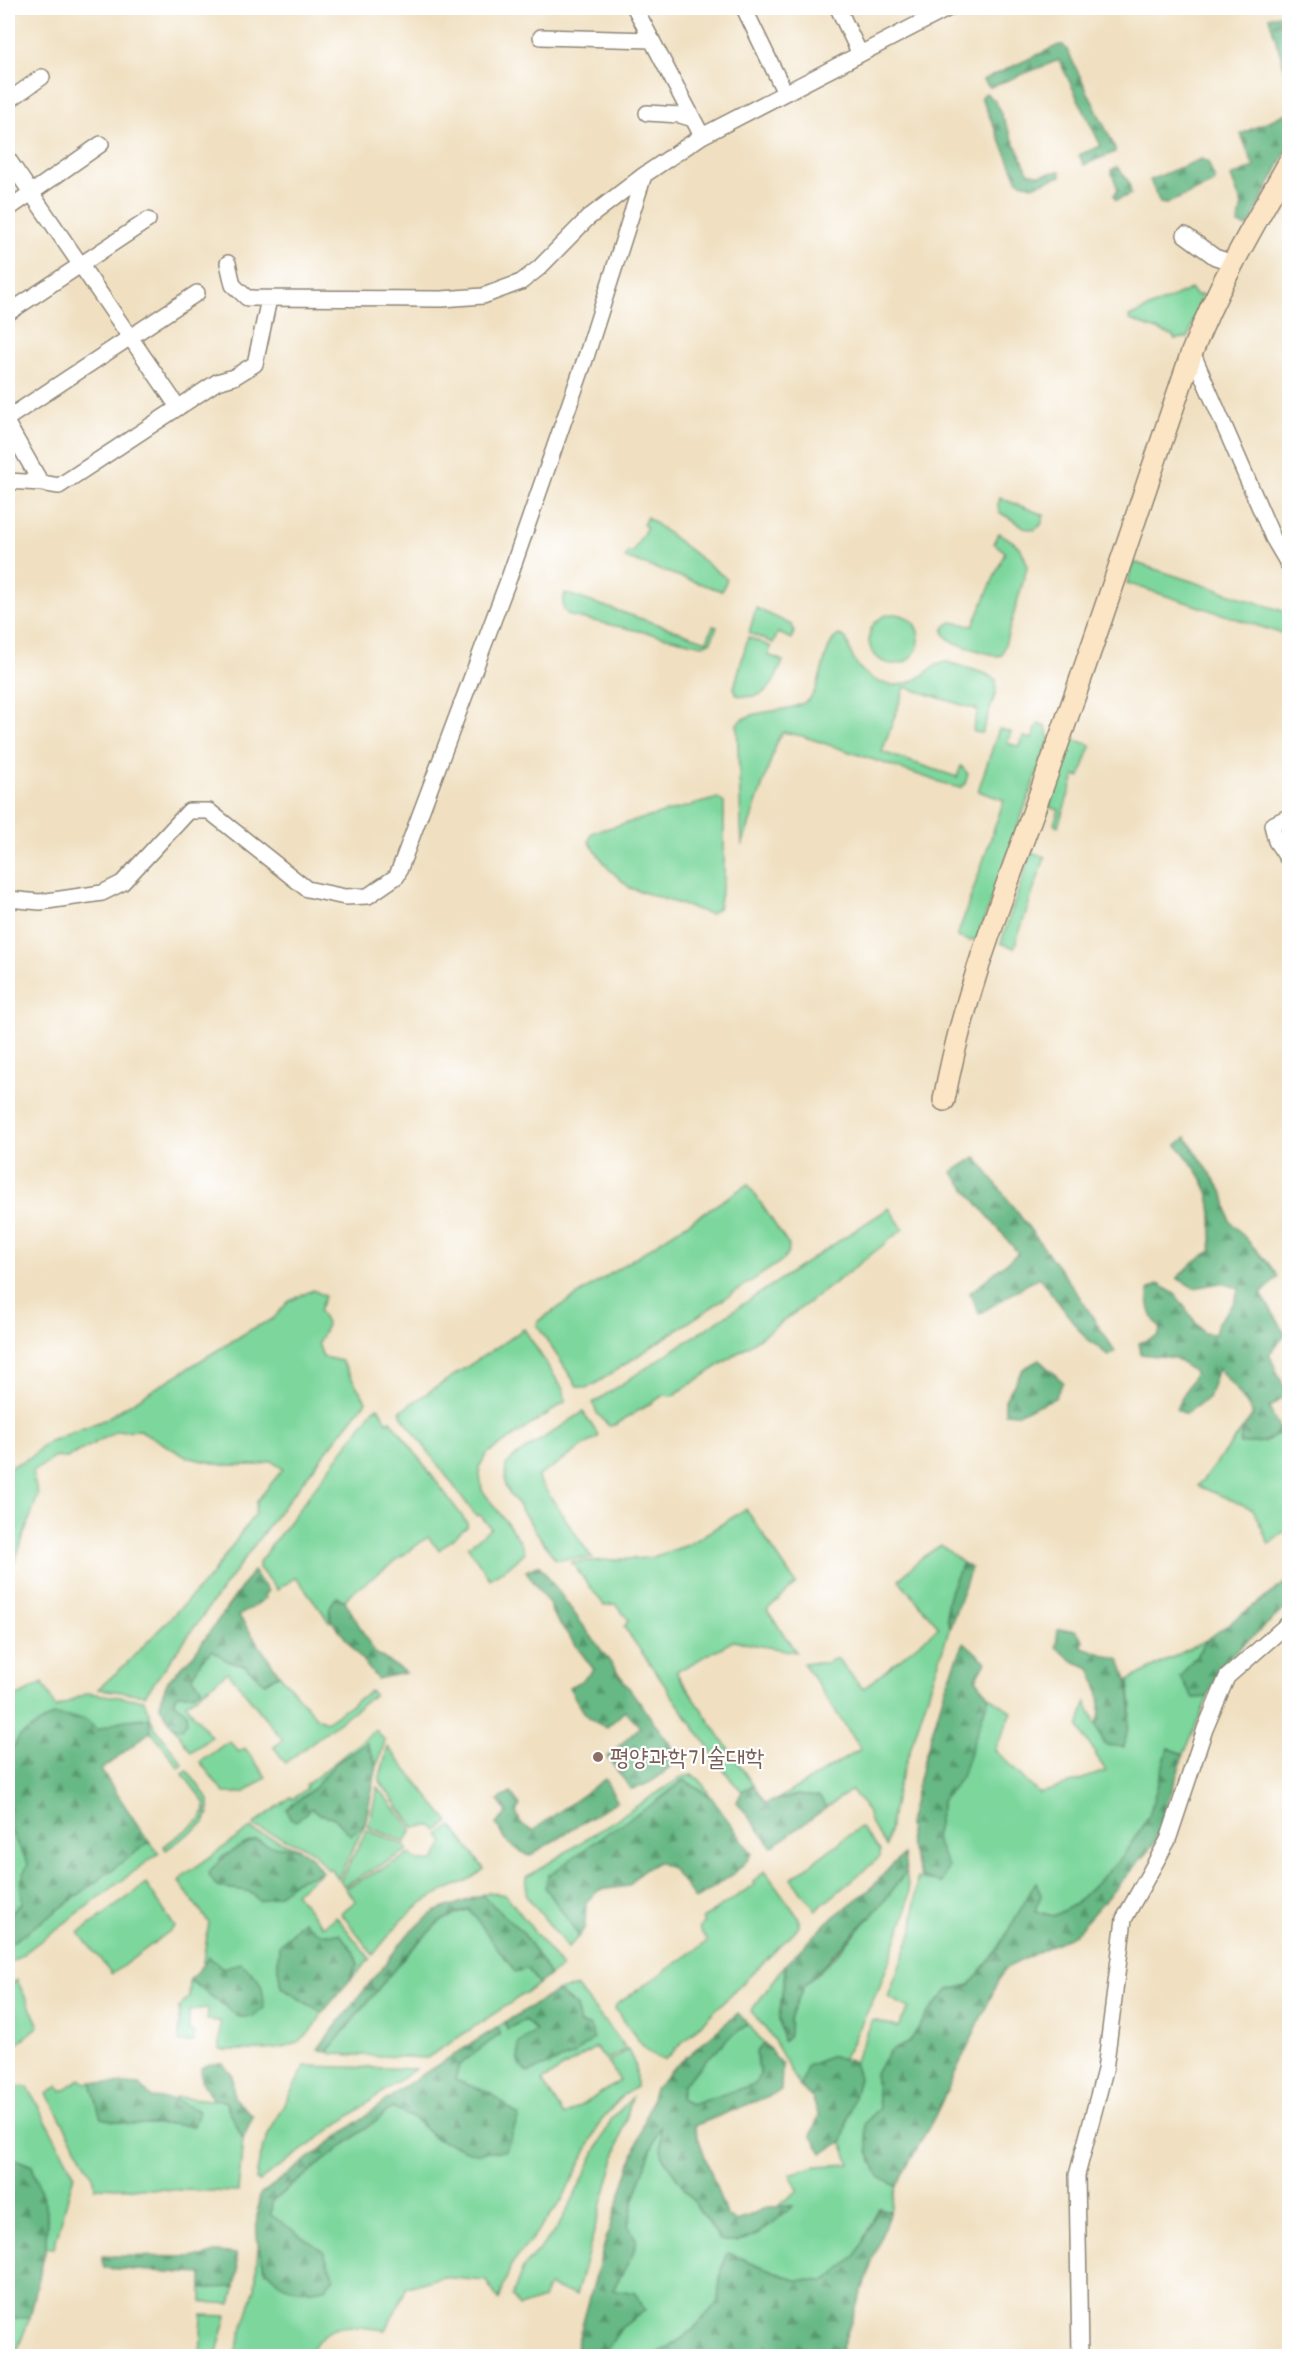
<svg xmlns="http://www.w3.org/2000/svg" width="1297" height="2364" viewBox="0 0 1297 2364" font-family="Dekko,'Poor Story',sans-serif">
  <defs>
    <pattern id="forest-firs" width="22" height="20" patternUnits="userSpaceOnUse" patternTransform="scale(1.5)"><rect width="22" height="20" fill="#66b884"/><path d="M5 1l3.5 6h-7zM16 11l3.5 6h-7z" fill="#54966c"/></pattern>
  </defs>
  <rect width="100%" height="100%" fill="#fff"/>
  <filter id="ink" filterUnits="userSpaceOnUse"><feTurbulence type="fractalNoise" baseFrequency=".0167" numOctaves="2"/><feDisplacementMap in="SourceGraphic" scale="12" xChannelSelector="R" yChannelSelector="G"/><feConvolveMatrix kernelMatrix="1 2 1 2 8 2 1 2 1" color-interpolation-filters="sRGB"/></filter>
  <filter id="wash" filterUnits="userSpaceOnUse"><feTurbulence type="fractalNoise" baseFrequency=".008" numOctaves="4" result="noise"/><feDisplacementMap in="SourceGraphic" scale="24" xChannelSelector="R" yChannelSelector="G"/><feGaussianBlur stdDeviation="1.35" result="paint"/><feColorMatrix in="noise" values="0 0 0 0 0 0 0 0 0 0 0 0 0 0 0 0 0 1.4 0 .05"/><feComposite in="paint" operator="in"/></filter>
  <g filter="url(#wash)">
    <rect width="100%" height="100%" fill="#f0e0c1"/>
    <path fill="#7dd79d" stroke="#548164" stroke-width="1.5" d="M 1191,289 L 1195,295 L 1202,295 L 1188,338 L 1174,339 L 1173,336 L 1130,320 L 1129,317 Z
      M 1000,498 L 1044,515 L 1041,525 L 1034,530 L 1026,528 L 999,512 L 998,505 Z
      M 647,517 L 727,579 L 722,591 L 625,558 L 628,552 L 632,553 L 647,527 L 643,525 Z
      M 999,533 C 1015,542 1025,548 1027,568 L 1002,655 L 998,656 C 988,653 920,639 952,622 L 973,626 L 1005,552 L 994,543 Z
      M 1133,562 L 1289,613 L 1289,636 L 1127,583 Z
      M 565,593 L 707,641 L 713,626 L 717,627 L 711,641 L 703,645 L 571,616 C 561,611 562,603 565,593 Z
      M 756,608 L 792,625 L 794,631 L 792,639 L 778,633 L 773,643 L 749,633 Z
      M869 639a25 25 0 1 1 50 0a25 25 0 1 1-50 0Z
      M 839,635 L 846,638 C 849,646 850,653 854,660 C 866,681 892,692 915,680 C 926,675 934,663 947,662 L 984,673 L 996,680 L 996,692 L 982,733 L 974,732 L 973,729 L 978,710 L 905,687 L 882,752 L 957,777 L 961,766 L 968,774 L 965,784 L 960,788 L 952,786 L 802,736 L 783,732 L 778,739 L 742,846 L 737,724 C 753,706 794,716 811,697 C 823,683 824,641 839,635 Z
      M 748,637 L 771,647 L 768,655 L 783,661 C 773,685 766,702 737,695 L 734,688 Z
      M 1038,724 L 1046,727 L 1050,738 L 977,939 L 970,941 L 957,937 L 1004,800 L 978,791 L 999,729 L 1011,732 L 1007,743 L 1020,747 L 1023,737 L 1032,739 Z
      M 1072,739 L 1091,745 L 1080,777 L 1075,776 L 1058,826 L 1054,824 L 1059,810 L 1049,807 Z
      M 718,798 L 724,803 L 724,878 L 718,908 L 710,914 L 630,888 L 608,868 L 589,842 L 591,834 L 594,832 Z
      M 1031,852 L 1045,857 L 1014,948 L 1001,943 Z
      M 748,1184 L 789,1246 L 788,1253 L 783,1260 L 595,1384 L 586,1388 L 577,1386 L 537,1325 L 538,1321 Z
      M 889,1208 L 903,1229 C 829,1289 752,1346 672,1396 L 664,1395 L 615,1425 L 609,1426 L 597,1413 L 593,1403 Z
      M 313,1290 L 325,1296 L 319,1311 L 327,1325 L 318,1343 L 323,1357 L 341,1361 L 366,1401 L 274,1518 L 145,1695 L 98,1689 L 126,1664 L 210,1577 L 254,1515 L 257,1501 L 283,1469 L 271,1461 L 260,1465 L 223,1465 L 186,1457 L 140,1430 L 117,1431 L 67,1458 L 55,1457 L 32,1472 L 38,1495 L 15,1561 L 8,1571 L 8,1468 L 29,1458 L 48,1442 L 104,1420 L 252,1329 L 273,1319 L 289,1301 Z
      M 524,1329 L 564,1391 L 565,1402 L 487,1454 L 479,1467 L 482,1490 L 518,1538 L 525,1552 L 515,1562 L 490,1579 L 468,1547 L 491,1528 L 480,1515 L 476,1516 L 401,1415 L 402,1413 L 400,1411 Z
      M 378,1407 L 387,1422 L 391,1420 L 467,1523 L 467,1527 L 439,1550 L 428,1537 L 349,1595 L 345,1601 L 337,1597 L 329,1613 L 332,1621 L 330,1622 L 296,1577 L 277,1590 L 259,1568 L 259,1562 L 374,1409 Z
      M 583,1412 L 599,1436 L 537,1477 L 592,1558 L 555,1559 L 505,1486 L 506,1465 L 513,1458 Z
      M 1242,1430 L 1240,1444 L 1263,1442 L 1282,1433 L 1289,1441 L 1289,1528 L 1269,1544 L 1253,1509 L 1198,1486 Z
      M 746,1509 L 796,1584 L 767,1610 L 796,1652 L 733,1641 L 676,1672 L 753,1785 L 742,1791 L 732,1781 L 624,1627 L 629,1620 L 615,1604 L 604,1605 L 571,1562 L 650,1558 L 688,1545 Z
      M 941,1545 L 963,1563 C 953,1584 941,1604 950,1627 L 897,1790 L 886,1846 L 871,1824 L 867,1811 L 852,1790 L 827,1807 L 819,1797 L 797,1795 L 776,1800 L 861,1749 L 803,1663 L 825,1663 L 837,1658 L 863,1689 L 939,1627 L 899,1580 L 921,1558 Z
      M 1208,1639 L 1181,1677 L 1193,1698 L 1208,1697 L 1184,1754 L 1168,1748 L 1149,1816 L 1121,1859 L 1074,1905 L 1053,1916 L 1035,1911 L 1041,1895 L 1036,1883 L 999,1947 L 970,1985 L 949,1990 L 928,2013 L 909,2043 L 890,2051 L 875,2073 L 879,2107 L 865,2124 L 879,2176 L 896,2186 L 890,2211 L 879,2208 L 855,2257 L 827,2281 L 795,2280 L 728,2253 L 721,2270 L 718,2302 L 688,2335 L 654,2356 L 603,2356 L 621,2328 L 645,2310 L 613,2289 L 633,2254 L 636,2239 L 628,2226 L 634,2199 L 660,2123 L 662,2156 L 720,2240 C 750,2247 770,2225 791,2206 L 779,2206 L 798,2190 L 790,2174 L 816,2166 L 850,2164 L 842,2142 L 859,2078 L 854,2062 L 873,2020 L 898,2027 L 909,2008 L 888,1997 L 913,1930 L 917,1878 L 941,1883 L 935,1839 L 942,1801 L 962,1776 L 989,1696 L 1012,1712 L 995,1750 L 1039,1794 L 1106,1771 L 1079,1728 L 1086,1702 L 1105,1745 L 1132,1707 L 1129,1680 Z
      M 213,1650 L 226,1660 L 244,1665 L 265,1683 L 279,1674 L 317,1718 L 326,1722 L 370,1691 L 374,1695 L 285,1763 L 274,1747 L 283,1740 L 228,1672 L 186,1704 L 211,1737 L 191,1752 L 173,1726 L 182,1729 L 187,1713 L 173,1702 L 178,1694 L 192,1694 L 202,1689 L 192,1677 L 201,1661 Z
      M 43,1683 L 56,1708 L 87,1693 L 144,1700 L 154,1726 L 183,1764 L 179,1768 L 151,1731 L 149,1718 L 120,1721 L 97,1731 L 8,1755 L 8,1701 Z
      M 376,1730 L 385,1741 L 377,1766 L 366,1743 L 337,1763 L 313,1789 L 287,1809 L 312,1808 L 319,1814 L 333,1817 L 351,1835 L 365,1824 L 338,1879 L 330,1868 L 327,1870 L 313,1852 L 303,1846 L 255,1827 L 254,1824 L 291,1797 L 293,1799 L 307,1788 L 306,1785 C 330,1767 352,1748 376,1730 Z
      M 229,1741 L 239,1752 L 245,1748 L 266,1777 L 244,1793 L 224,1793 L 200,1762 Z
      M 388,1747 L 449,1822 L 437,1831 L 432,1826 L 413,1827 L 379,1780 Z
      M 187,1770 L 209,1800 L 209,1810 L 205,1810 L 204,1802 L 183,1774 Z
      M 692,1775 L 700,1780 L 711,1797 L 684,1780 L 545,1887 L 579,1936 L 568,1948 L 526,1895 L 527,1877 L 682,1777 Z
      M 378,1787 L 412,1830 L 405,1842 L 368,1827 Z
      M 204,1812 L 209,1813 L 204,1823 L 166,1850 L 164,1846 L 201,1819 Z
      M 452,1826 L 484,1869 C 467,1885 441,1889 422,1903 C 403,1916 388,1937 373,1955 L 341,1913 L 356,1901 L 345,1888 L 410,1854 L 418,1861 L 434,1861 L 444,1843 L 439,1835 Z
      M 8,1827 L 28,1863 L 21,1882 L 22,1903 L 8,1916 Z
      M 860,1827 L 880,1851 L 880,1857 L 816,1910 L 791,1879 Z
      M 251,1828 L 255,1832 L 300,1849 L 268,1847 L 257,1840 L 247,1843 L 219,1859 L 217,1887 L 248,1891 L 322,1872 L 295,1893 L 323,1927 L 336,1916 L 370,1959 L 349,1981 L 358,1964 L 353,1951 L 340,1934 C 321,1935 316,1933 303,1921 L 279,1945 L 278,1967 L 281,1987 L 322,2013 C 302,2059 261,2049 220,2050 L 220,2021 L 207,2020 L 207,2009 L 189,2011 L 189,2032 L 194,2033 L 194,2042 L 179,2042 L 179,2008 L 189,1997 L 190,1980 L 215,2000 L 223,1968 L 209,1958 L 202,1968 L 209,1923 L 179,1882 L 183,1876 Z
      M 367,1830 L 405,1845 L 408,1850 L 344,1886 L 340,1881 Z
      M 149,1842 L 159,1853 L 8,1965 L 8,1945 L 54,1913 Z
      M 765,1871 L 799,1918 L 799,1927 L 669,2056 L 664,2060 C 645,2056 631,2029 619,2014 L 615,2010 L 616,2005 L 707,1942 L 699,1928 L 704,1923 L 702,1919 L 754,1885 L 753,1882 Z
      M 906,1872 L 909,1893 L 906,1914 L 880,1986 L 849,2049 L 842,2059 L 832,2056 L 808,2066 L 800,2087 L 772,2037 L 751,2011 L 786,1964 L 779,2019 L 784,2041 L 790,2035 L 790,2019 L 803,1987 L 835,1956 L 882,1904 Z
      M 146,1884 L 175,1927 L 112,1974 L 79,1933 Z
      M 488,1892 L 506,1895 L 562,1967 L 550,1975 L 523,1933 L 482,1895 Z
      M 470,1909 L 515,1971 L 527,1969 L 539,1984 L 427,2058 L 333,2054 L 327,2052 L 405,1956 L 440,1921 Z
      M 17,1980 L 39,2026 L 8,2052 L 8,1988 Z
      M 577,1987 L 626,2049 L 606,2060 L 596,2047 L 542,2081 L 564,2116 L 620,2081 L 608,2062 L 628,2050 L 636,2067 L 636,2087 L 623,2095 L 602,2119 L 562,2200 L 511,2265 L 499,2300 L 486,2281 L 442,2277 L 407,2287 L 386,2330 C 352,2327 331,2317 310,2352 L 302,2353 L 302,2356 L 234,2356 L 255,2288 L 258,2247 L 266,2272 L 323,2251 L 270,2215 L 272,2201 L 392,2108 L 415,2119 L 436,2139 L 490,2093 L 454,2080 L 459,2065 L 499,2035 L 498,2027 L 505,2022 L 507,2029 L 525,2020 L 536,2031 L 528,2072 L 548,2064 L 579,2025 L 576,2007 L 557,1991 Z
      M 748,2024 L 764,2043 L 756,2052 L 760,2074 L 755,2084 L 691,2105 L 680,2099 L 683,2084 L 727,2039 Z
      M 305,2066 L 415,2069 L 258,2182 L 256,2180 C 260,2137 286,2104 305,2066 Z
      M 80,2079 L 86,2083 L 91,2082 L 101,2118 L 194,2126 L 198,2111 L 175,2100 L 175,2097 L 225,2101 L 243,2139 L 238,2192 L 95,2187 L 91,2173 L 47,2094 L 58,2086 L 63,2091 Z
      M 8,2086 L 28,2087 L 74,2174 L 54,2248 L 46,2247 L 47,2211 L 32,2166 L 8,2156 Z
      M 632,2098 L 576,2295 L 548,2286 L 543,2299 L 519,2307 L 512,2296 L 523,2268 L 555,2231 L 572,2201 L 612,2118 Z
      M 235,2287 L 231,2304 L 202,2302 L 202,2288 Z
      M 202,2315 L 227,2316 L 216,2356 L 200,2356 Z
      M 30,2317 L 15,2356 L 8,2356 L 8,2320 Z"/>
    <path fill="url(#forest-firs)" stroke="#487258" stroke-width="1.5" d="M 1283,14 L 1289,21 L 1289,94 L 1287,76 L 1269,17 Z
      M 1059,45 L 1063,45 L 1067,50 L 1115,148 L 1115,152 L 1084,165 L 1079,155 L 1101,146 L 1059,60 L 990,87 L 983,80 Z
      M 986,93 L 995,101 L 1028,172 L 1040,175 L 1060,171 L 1061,176 L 1032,186 L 1018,181 L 981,97 Z
      M 1289,112 L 1289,146 L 1248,227 L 1238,224 L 1242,205 L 1231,177 L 1254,167 L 1241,134 Z
      M 1201,159 L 1208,162 L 1215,180 L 1214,183 L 1166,204 L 1160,203 L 1150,180 Z
      M 1117,167 L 1129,182 L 1131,194 L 1117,200 L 1115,199 L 1114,195 L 1118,190 L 1111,170 Z
      M 1186,1137 L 1224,1194 L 1230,1221 L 1268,1263 L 1278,1277 L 1261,1294 L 1286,1334 L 1269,1354 L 1287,1394 L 1269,1408 L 1282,1433 L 1263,1442 L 1240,1444 L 1242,1430 L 1253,1414 L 1239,1393 L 1218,1368 L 1208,1398 L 1185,1414 L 1176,1409 L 1195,1373 L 1175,1358 L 1141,1354 L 1139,1343 L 1158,1336 L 1161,1329 C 1150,1317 1148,1307 1148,1290 L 1159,1284 L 1176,1295 L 1203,1333 L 1215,1334 L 1218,1322 L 1234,1303 L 1239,1288 L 1220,1283 L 1194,1288 L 1177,1278 L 1195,1261 L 1211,1251 C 1215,1200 1211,1184 1177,1145 Z
      M 976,1157 L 1073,1287 L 1115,1351 L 1109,1356 L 1084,1336 L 1039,1277 L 979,1314 L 970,1293 L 1018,1253 L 952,1172 Z
      M 1039,1360 L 1063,1382 L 1055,1398 L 1017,1414 L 1005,1413 L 1005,1400 L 1023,1369 Z
      M 963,1563 L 971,1568 L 950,1627 C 941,1604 953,1584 963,1563 Z
      M 539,1565 L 678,1755 C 668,1772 651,1785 631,1789 L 607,1757 L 640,1727 L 625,1711 L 607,1727 C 585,1721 580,1706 569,1687 L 581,1681 L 594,1670 L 552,1613 L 551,1607 L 526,1571 Z
      M 253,1571 L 268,1591 L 264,1595 L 266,1598 L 239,1616 L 279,1674 L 265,1683 L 244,1665 L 226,1660 L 213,1650 L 201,1661 L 192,1677 L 202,1689 L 192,1694 L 178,1694 L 173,1702 L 187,1713 L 187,1721 L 182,1729 L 173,1726 L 160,1707 L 161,1698 L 168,1681 L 194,1654 Z
      M 1289,1580 L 1289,1605 L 1221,1664 L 1208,1697 L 1193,1698 L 1180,1677 L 1208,1639 Z
      M 337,1597 L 345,1601 L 375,1653 L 406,1673 L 377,1679 L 332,1621 C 328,1610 329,1605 337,1597 Z
      M 1058,1630 L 1075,1630 L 1083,1641 L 1082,1647 L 1120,1660 C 1135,1695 1132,1710 1124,1747 L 1105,1745 L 1097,1726 C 1104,1704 1099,1690 1090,1668 L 1073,1661 L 1056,1647 Z
      M 964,1642 L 986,1662 L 976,1679 L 989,1696 L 962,1776 L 942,1801 L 935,1839 L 948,1867 L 941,1883 L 921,1877 L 910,1845 L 908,1824 L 923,1763 L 945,1689 Z
      M 53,1715 L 85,1719 L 97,1730 L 120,1721 L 149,1717 L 151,1731 L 101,1770 L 149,1842 L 54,1913 L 8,1945 L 8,1916 L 22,1903 L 21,1882 L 28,1863 L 8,1827 L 8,1755 L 20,1736 Z
      M 367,1743 L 377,1766 L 365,1824 L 351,1835 L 333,1817 L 319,1814 L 312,1808 L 296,1821 L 290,1819 L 287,1809 L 313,1789 L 336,1763 Z
      M 1168,1748 L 1184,1754 L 1154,1844 L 1075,1934 L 1004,1969 L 934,2118 L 896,2186 L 879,2177 L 868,2151 L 865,2124 L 879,2107 L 875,2073 L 890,2051 L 909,2043 L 928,2013 L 949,1990 L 970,1985 L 999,1947 L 1036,1882 L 1041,1895 L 1035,1911 L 1053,1916 L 1074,1905 L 1121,1859 L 1149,1816 Z
      M 605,1779 L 617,1801 L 529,1856 L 509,1844 L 496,1824 L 507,1813 L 498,1800 L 511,1793 L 520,1805 L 516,1812 L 521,1824 L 532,1831 Z
      M 684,1780 L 711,1797 L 752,1854 C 738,1874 715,1886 695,1899 L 673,1869 L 658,1862 L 640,1872 L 629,1886 L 599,1890 L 586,1902 L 585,1927 L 579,1936 L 545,1887 L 548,1876 L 607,1833 L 665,1796 Z
      M 753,1785 L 765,1803 L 797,1795 L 819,1797 L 827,1807 L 772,1847 L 737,1802 L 742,1791 Z
      M 257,1840 C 273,1850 282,1845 298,1849 C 309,1852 316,1864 322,1872 L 296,1881 L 278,1895 L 260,1901 L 248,1891 L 217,1887 L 208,1874 C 221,1857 236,1846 257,1840 Z
      M 904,1855 L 906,1872 L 882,1904 L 803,1987 L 790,2019 L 790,2035 L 783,2041 L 779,2019 L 786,1964 L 828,1921 L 870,1889 L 894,1863 Z
      M 482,1895 L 523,1933 L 550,1975 L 539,1984 L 527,1969 L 515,1972 L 469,1909 L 440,1921 L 405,1956 L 327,2052 L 318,2049 L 409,1933 L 434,1912 Z
      M 303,1921 C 316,1933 321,1935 340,1934 L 353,1951 L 358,1964 L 349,1981 L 322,2013 L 281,1987 L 278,1967 L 279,1946 Z
      M 209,1957 L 223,1968 L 241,1963 C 260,1979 264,1984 264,2008 L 253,2017 L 239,2017 L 190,1980 Z
      M 557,1991 L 576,2007 L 580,2024 L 591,2026 L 593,2039 L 574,2055 L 528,2073 L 519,2065 L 518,2044 L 536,2031 L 525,2020 L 507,2029 L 505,2022 Z
      M 738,2013 L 748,2024 L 727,2039 L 683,2084 L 680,2099 L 691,2105 L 755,2084 L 760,2074 L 756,2052 L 764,2043 L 782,2064 L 781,2091 L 694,2126 L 726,2215 L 736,2222 L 767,2207 L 793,2206 C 771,2224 750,2247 720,2240 L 662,2156 L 660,2125 L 634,2199 L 628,2226 L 636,2239 L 633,2254 L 613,2289 L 635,2293 L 645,2310 L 621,2328 L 603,2356 L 574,2355 L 606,2239 L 655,2089 L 671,2070 Z
      M 498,2027 L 499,2035 L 459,2065 L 455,2080 L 490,2093 L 519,2116 L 506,2151 L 475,2153 L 436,2139 L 415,2119 L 392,2108 L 272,2201 L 271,2215 L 323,2251 L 334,2278 L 325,2288 C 317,2289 305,2292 297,2290 C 254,2281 253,2229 260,2195 L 412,2081 Z
      M 832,2056 L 854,2062 L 859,2078 L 842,2142 L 822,2153 L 811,2135 L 819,2116 L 812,2097 L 800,2087 L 807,2066 Z
      M 210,2064 L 223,2064 L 232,2075 L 234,2098 L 253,2116 L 243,2139 L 225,2101 L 213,2100 L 202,2081 L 201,2068 Z
      M 91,2082 L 140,2085 L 152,2098 L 175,2100 L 199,2111 L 194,2126 L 168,2124 L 129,2124 L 101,2118 Z
      M 8,2156 L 32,2166 L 47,2211 L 46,2247 L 30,2317 L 8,2320 Z
      M 879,2208 L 890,2211 L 839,2356 L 654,2356 L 688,2335 L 718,2302 L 721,2270 L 728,2253 L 795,2280 L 827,2281 L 855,2257 Z
      M 218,2252 L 236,2254 L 238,2270 L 235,2287 L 202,2288 L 202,2274 L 104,2268 L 102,2256 L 202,2257 Z"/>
  </g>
  <g filter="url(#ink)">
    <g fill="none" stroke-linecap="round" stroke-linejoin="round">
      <g stroke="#8e8676" stroke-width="18">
        <path id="street" d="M 635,8 L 702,136
          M 744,8 L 785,93
          M 838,8 L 860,54
          M 541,37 L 652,40
          M 8,101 L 42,77
          M 647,113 L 680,115 L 693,119
          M 8,159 L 178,407
          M 8,209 L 101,144
          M 1185,235 L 1215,257 L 1233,263
          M 228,263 L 233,285 L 247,298 L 442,299 L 483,296 L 521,282 L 539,268 L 588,218 L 644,175 L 702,136 L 949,8
          M 8,313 L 148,220
          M 1192,352 L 1273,538 L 1290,567
          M 8,418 L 197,293
          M 8,425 L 41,483 L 59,486 L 217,382 L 234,377 L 255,364 L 269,299
          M 8,481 L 41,483
          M 1290,816 L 1272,825 L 1276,841 L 1290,862
          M 8,899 L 40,902 L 102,893 L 122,883 L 189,811 L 209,811 L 307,889 L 345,897 L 368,896 L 397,876 L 509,578 L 587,354 L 644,175
          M 1080,2356 L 1077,2175 L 1105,2070 L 1124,1919 L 1168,1840 L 1205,1729 L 1227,1677 L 1290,1622"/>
      </g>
      <g stroke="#8e8676" stroke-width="24">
        <path id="secondary" d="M 944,1100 C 965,984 1012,874 1051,763 C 1100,627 1145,489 1192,352 C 1218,285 1255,223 1290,161"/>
      </g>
      <use href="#street" stroke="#fff" stroke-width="15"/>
      <use href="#secondary" stroke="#fce5c4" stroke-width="21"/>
    </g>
  </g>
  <circle fill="#8d6e63" stroke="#fff" stroke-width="2" cx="598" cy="1757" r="6"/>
  <g text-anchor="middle" stroke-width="4.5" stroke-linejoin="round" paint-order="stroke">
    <g font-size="24" fill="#785e54" stroke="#fff" text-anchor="start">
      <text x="610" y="1765">평양과학기술대학</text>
    </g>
  </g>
  <rect width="1297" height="2364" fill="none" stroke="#fff" stroke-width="30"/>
</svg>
